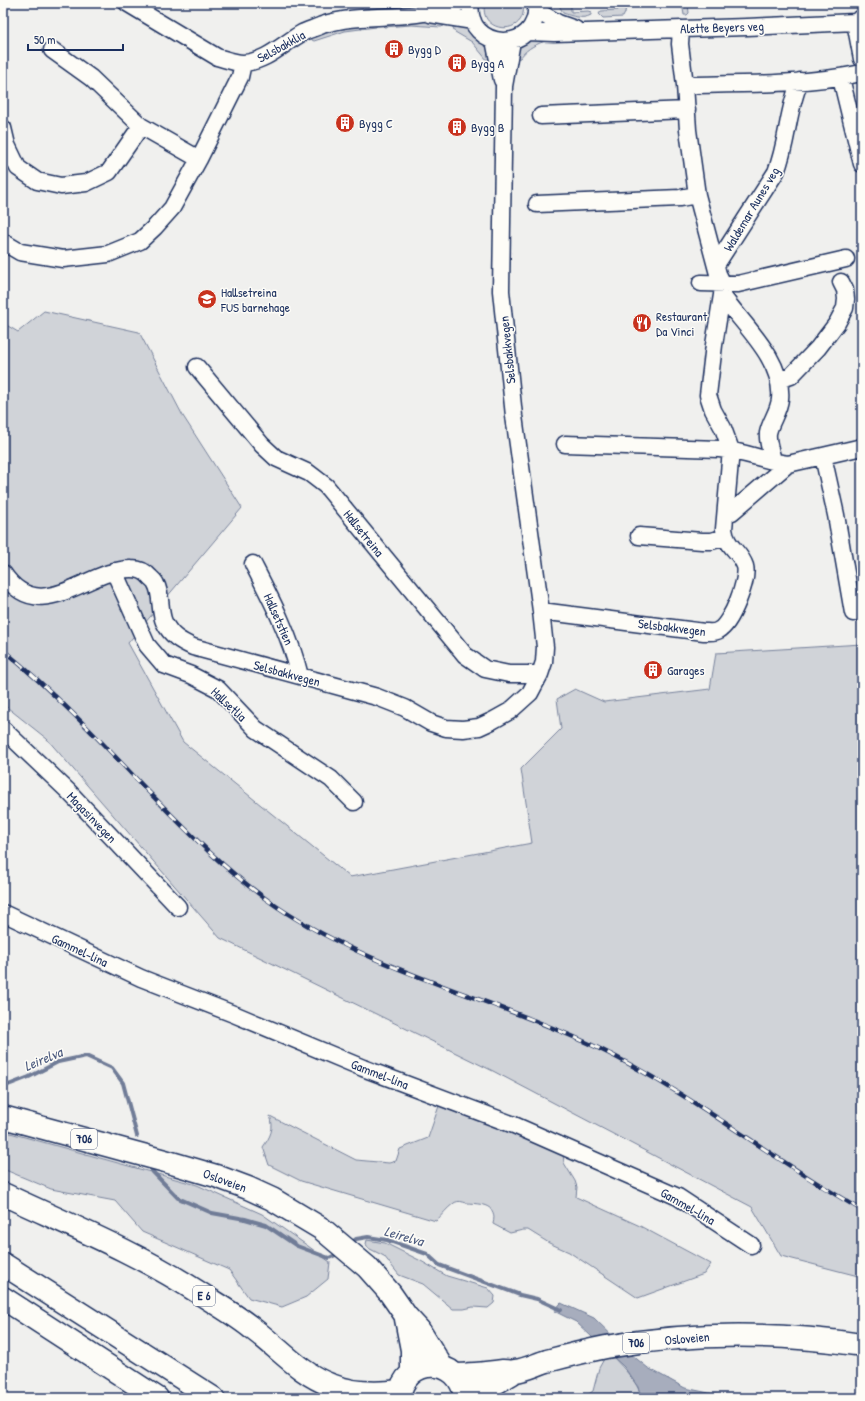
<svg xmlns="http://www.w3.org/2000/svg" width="865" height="1401" viewBox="0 0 865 1401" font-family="'Patrick Hand',sans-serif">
  <rect width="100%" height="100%" fill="#f0f0ee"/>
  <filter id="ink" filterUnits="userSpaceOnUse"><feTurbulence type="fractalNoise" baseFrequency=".025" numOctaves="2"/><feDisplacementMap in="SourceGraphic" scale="8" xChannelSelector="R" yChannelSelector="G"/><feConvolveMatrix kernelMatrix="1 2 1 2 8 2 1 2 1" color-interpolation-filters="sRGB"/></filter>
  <g filter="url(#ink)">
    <path fill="#d0d3d8" stroke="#76819b" d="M 485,3 L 523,3 C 529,38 477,34 485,3 Z
      M 558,3 L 571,3 L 571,12 L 588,11 L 591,12 L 591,15 C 582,20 572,16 563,13 Z
      M 618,3 L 626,3 L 625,13 L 623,17 L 603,18 L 599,14 L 601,11 L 618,10 Z
      M 682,3 L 688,3 L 689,13 L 687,15 L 684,15 Z
      M 411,20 L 446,21 L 444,26 L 441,27 L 411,25 L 384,27 L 383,26 L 383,22 Z
      M 453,21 C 470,23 487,44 493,59 L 487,60 L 472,42 L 455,32 L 453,28 Z
      M 377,22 L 376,27 L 345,31 L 314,41 L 312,40 L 311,37 L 335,28 Z
      M 528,39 L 548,40 C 537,44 528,47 520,58 L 513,59 L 519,45 Z
      M 44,311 L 139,332 L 183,416 L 242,508 L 128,643 L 183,742 L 350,877 L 532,843 L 521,769 L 561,729 L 557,699 L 575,689 L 604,702 L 710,689 L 716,653 L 862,644 L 862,1277 L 781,1256 L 752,1207 L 493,1071 L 220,938 L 47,739 L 3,704 L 3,323 L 18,332 Z
      M 440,1103 L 563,1153 L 564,1163 L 575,1181 L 577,1187 L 576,1197 L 640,1226 L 711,1264 L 704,1274 L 638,1298 L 569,1252 L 549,1243 L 528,1230 L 523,1230 L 510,1233 L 493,1224 C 498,1204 481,1204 467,1203 C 462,1202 459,1200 454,1203 C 447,1208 442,1215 436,1221 L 301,1181 L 269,1165 L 263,1147 C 270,1137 275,1128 270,1116 L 356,1160 L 389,1163 L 396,1161 L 400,1149 L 428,1138 Z
      M 3,1131 L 197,1185 L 262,1214 L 308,1246 L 330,1262 L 328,1279 L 306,1297 L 282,1307 L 249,1298 L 229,1270 L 142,1232 L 115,1201 L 51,1189 L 3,1169 Z
      M 367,1240 L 385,1243 L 421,1261 L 447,1276 L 488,1288 L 495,1296 L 494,1303 L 488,1308 L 473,1307 L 464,1309 L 453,1309 L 423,1284 L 399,1275 L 384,1256 L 368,1248 L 366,1244 Z
      M 613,1357 C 626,1371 635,1379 642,1397 L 583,1398 L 593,1391 L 599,1368 L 604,1359 Z"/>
    <path fill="#a7adbd" stroke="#6f7b97" d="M 561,1303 L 594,1318 L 632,1355 L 648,1368 L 685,1388 L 733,1398 L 642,1398 L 638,1387 L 624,1367 L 576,1322 L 554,1311 Z"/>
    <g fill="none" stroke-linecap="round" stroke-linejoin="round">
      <path stroke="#6f7b97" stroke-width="4" d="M 3,1087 L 29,1077 L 58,1062 L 86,1056 L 112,1068 L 123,1083 L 137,1136
        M 151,1170 L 178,1198 L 212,1213 L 245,1219 L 266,1225 L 297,1246 L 329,1258 L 340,1253
        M 349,1245 L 356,1239 L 368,1237 L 387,1240 L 427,1254 L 439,1265 L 520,1295 L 537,1299 L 561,1310"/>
      <g stroke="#1b2f5e" stroke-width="19">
        <path id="minor" d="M 127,3 L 217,57 C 225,59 234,63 243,63 C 266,62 284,43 302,33 C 308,30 316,28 322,25 C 355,14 391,19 424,13 C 436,11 448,6 459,3
          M 471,3 C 464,51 541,56 536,3
          M 537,11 L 558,23 L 575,29
          M 430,14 L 473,21
          M 855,22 L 862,59
          M 527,32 L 554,33 L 747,27 L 855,22 L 862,18
          M 494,40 L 502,80
          M 52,50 L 91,78 L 141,126
          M 841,78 L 862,164
          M 685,85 C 743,84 805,85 862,73
          M 541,116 L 687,110
          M 3,128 L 7,145 L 18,168 L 37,181 L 61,186 L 86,183 L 109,172 L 141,126 L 199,159
          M 537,204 L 680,198 L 697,195
          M 3,242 L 20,252 L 63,259 L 108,254 L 140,241 L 155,227 L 172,208 L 199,159 L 240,77 L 243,63
          M 716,265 L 776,172 C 788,142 787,111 800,81
          M 701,283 L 738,284 L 846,259
          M 722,295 C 742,324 784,360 780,399 C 779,411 770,422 768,433 C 767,442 771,452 773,460
          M 197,367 L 262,445 L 276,458 L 309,473 L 326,486 L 465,655 L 485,669 L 509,674 L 540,674
          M 779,380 L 791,376 L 818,348 L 837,323 L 845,308 L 846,299 L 845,290 L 841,282
          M 565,444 L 719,449 C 743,451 765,461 788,464 L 862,447
          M 823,456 L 836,515 L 853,613
          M 726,513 L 732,512 L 788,464
          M 639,536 L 702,541 L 712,541 L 725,537
          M 253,564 C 272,601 290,635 300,676
          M 114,571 L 147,645 L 164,665 L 191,675 L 218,689 L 256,729 L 331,779 L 354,802
          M 3,573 C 40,629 87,568 132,569 C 139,569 146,572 150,577 C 152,579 155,581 156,584 C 162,594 159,611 164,622 C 171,636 180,641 193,647 L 377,697 L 405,708 L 431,723 L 446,728 L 463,729 L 479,727 L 492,721 L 510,711 L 530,693 L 540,674 L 544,662 L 545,647 L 541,611 L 514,416 L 501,291 L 504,86 L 512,41
          M 541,611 L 704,632 C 709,632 715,633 719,630 C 731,624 749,579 745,566 C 740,551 726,547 724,529 L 731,450 L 723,428 L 713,410 L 708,395 L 714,345 L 722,295 L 723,284 L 718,274 L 697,195 L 688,130 L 685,85 L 680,44 L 681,29
          M 3,729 L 68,791 L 178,907
          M 3,913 L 141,978 L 236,1015 L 363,1068 L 514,1125 L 678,1197 L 751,1245"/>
      </g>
      <g stroke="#1b2f5e" stroke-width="25">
        <path id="highway" d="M 3,1117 L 165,1161 L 216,1176 L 248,1188 L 272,1199 L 322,1229 L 367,1267 L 390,1293 L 406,1316 L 419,1330 L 442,1367
          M 3,1194 C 69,1225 136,1252 198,1292 C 216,1304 236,1315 253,1329 C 279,1348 300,1374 331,1385 C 353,1394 377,1394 400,1391
          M 3,1264 L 213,1398
          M 3,1298 L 157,1398
          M 406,1319 L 412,1350 L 412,1372
          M 455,1375 C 471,1375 487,1373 503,1371 C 507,1371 511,1372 515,1371 C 526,1370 537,1364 547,1361 C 566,1356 586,1351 606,1347 C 691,1332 777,1332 862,1345
          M 399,1398 C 404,1355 461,1355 465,1398
          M 474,1398 L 487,1388 L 511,1374"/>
      </g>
      <use href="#minor" stroke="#fdfcf7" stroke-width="16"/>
      <use href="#highway" stroke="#fdfcf7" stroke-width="22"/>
      <g stroke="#1b2f5e" stroke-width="4.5">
        <path id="rail" d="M 3,650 C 53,691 97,737 141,784 C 184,828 226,872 276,906 C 374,972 491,997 596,1047 C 690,1092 771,1159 862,1210"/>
      </g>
      <use href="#rail" stroke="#fdfcf7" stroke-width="3" stroke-dasharray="9" stroke-linecap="butt"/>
    </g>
  </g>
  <defs>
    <g id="building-disc" transform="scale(1)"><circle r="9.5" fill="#c8321e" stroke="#fdfcf7"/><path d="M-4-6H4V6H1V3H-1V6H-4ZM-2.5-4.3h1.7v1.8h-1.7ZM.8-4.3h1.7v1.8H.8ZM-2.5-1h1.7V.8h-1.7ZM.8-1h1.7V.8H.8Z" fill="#fff"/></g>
    <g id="school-disc" transform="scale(1)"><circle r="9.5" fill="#c8321e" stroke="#fdfcf7"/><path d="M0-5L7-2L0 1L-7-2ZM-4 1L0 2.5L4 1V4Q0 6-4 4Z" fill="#fff"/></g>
    <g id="restaurant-disc" transform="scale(1)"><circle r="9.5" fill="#c8321e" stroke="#fdfcf7"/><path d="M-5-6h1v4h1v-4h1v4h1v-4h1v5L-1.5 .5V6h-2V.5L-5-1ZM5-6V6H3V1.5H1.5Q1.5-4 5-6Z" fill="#fff"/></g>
  </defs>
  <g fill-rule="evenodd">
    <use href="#building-disc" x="394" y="49"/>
    <use href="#building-disc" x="457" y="63"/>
    <use href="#building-disc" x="345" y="123"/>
    <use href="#building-disc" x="457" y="127"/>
    <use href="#school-disc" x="207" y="299"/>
    <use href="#restaurant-disc" x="642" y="323"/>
    <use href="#building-disc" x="653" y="670"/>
  </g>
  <g text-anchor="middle" stroke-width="3" stroke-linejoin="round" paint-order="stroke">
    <g fill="#fdfcf7" stroke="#5f6c8c" stroke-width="1">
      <rect x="71" y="1129" width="26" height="20" rx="3"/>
      <rect x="193" y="1286" width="22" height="20" rx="3"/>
      <rect x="623" y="1333" width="26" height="20" rx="3"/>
    </g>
    <g font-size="12" font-weight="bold" fill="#1b2f5e">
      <text x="84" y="1143">706</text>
      <text x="204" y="1300">E 6</text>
      <text x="636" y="1347">706</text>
    </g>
    <g font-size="13" fill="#1b2f5e" stroke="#fdfcf7">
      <text transform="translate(722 27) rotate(-2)" y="5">Alette Beyers veg</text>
      <text transform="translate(281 46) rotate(-29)" y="5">Selsbakklia</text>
      <text transform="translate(751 209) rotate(-59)" y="5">Waldemar Aunes veg</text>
      <text transform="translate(507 350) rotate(-96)" y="5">Selsbakkvegen</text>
      <text transform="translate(364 533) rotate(51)" y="5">Hallsetreina</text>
      <text transform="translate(279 619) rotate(66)" y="5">Hallsetstien</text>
      <text transform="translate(672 627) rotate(7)" y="5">Selsbakkvegen</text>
      <text transform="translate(287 673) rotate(15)" y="5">Selsbakkvegen</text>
      <text transform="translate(229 704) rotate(43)" y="5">Hallsetlia</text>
      <text transform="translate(92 817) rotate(46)" y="5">Magasinvegen</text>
      <text transform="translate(80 950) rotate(25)" y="5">Gammel-lina</text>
      <text transform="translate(380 1074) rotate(21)" y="5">Gammel-lina</text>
      <text transform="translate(225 1180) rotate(20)" y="5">Osloveien</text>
      <text transform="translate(688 1206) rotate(30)" y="5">Gammel-lina</text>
      <text transform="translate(687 1338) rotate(-5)" y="5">Osloveien</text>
    </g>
    <g font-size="13" fill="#1b2f5e" stroke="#fdfcf7" text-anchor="start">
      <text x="408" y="54">Bygg D</text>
      <text x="471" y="68">Bygg A</text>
      <text x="359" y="128">Bygg C</text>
      <text x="471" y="132">Bygg B</text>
      <text x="221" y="297">Hallsetreina<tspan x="221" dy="15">FUS barnehage</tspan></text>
      <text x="656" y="321">Restaurant<tspan x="656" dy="15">Da Vinci</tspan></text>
      <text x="667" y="675">Garages</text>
    </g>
    <g font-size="14" font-style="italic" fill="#4c5b7f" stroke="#fdfcf7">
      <text transform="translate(43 1059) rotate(-23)" y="5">Leirelva</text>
      <text transform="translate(404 1236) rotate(16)" y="5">Leirelva</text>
    </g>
  </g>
  <rect width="865" height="1401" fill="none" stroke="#fdfcf7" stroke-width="16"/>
  <rect x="8" y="8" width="849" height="1385" fill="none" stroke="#1b2f5e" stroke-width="1.5" filter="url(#ink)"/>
  <path d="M28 44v6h95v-6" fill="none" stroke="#1b2f5e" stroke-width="2"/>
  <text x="34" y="44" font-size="12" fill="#1b2f5e" stroke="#fdfcf7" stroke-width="3" paint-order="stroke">50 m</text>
</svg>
